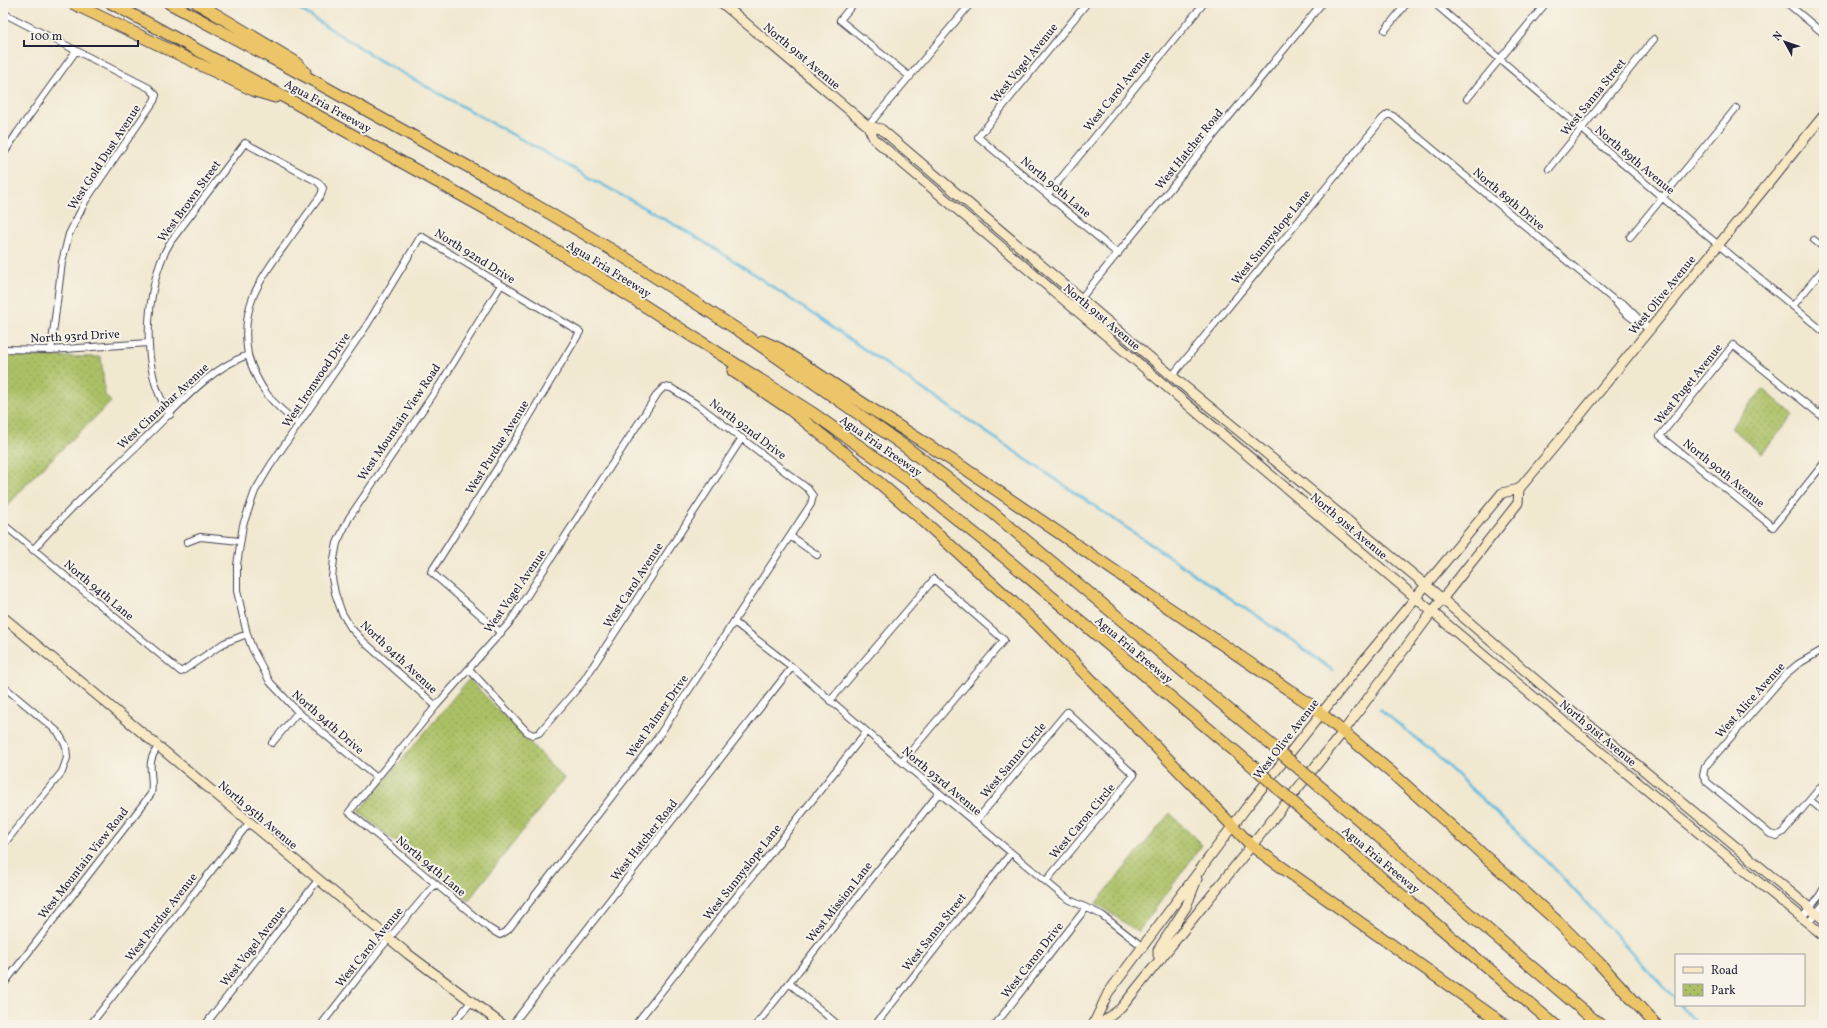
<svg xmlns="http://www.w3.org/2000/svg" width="1827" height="1028" viewBox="0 0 1827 1028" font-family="Vollkorn,serif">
  <defs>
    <pattern id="park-dots" width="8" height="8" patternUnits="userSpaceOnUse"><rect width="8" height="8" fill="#acc166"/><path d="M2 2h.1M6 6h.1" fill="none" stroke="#8c9c55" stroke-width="1.8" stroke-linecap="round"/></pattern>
  </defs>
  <rect width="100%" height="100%" fill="#f7f3e8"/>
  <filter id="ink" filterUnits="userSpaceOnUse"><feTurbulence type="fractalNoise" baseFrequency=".025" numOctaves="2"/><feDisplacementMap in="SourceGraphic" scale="8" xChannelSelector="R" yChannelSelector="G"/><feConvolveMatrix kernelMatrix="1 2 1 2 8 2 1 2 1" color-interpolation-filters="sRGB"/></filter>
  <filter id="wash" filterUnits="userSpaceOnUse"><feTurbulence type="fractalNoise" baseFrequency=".012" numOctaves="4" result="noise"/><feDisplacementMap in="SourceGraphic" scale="16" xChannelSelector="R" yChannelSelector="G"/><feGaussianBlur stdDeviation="0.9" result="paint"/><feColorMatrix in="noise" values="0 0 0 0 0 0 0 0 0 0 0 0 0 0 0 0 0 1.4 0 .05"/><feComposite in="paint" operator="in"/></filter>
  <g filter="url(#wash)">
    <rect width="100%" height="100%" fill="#f1e8d0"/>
    <path fill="url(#park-dots)" stroke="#677250" d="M 3,356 L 101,357 L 105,395 L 111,402 L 33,477 L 3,511 Z
      M 1763,389 L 1794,415 L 1762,453 L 1731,428 Z
      M 469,679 L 564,778 L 468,901 L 359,812 Z
      M 1170,813 L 1202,845 L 1138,932 L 1096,903 Z"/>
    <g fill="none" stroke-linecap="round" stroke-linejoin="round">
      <path stroke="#5fbadd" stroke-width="2.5" d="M 290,3 L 379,60 L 691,234 L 739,264 L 1293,641 L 1332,670
        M 1380,709 L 1435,754 L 1550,864 L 1676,1000
        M 1680,1005 L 1699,1025"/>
    </g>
  </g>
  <g filter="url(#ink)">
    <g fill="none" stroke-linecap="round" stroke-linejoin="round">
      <g stroke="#414051" stroke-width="8">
        <path id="street" d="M 854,3 L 840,20 L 910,77
          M 1087,3 L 978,137 L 1118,254
          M 1434,3 L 1704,233 L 1824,332
          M 1787,3 L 1824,34
          M 3,13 L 149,88 L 156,95 L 154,101 L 86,200 L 69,234 L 62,262 L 51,350
          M 1385,30 L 1407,3
          M 1467,99 L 1546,3
          M 868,126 L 971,3
          M 3,155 L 17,133 L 76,51
          M 1549,169 L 1654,39
          M 1048,194 L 1204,3
          M 1630,237 L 1736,108
          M 1814,240 L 1824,248
          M 1615,301 L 1623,303 L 1647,327
          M 1793,306 L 1824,268
          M 1073,308 L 1322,3
          M 3,349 L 51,350 L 148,343
          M 248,355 C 258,388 272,404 299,424
          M 1172,376 L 1383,118 L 1388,114 L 1393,116 L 1615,301 C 1623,314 1636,322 1650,329
          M 664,387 L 671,388 L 698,405 L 808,489 L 813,496 L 811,504 L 790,536 L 658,737 L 508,930 L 500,935 L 490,929 L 349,812 L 436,706 L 510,622 L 658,393 Z
          M 1822,416 L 1824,402
          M 1824,418 L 1733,345 L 1660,436 L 1773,527 L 1824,463
          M 3,524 L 181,672 L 224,643 L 247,634
          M 790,536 L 817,555
          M 187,542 L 200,537 L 240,541
          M 33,550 C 67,510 106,476 143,440 C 175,410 206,370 248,355 C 240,308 258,281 285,245 C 297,228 309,212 321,195 L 323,188 L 318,182 L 245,143 L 171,241 C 149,276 144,335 153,375 C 156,390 162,402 170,415
          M 734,622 L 792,667 L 902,762 L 1061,894 L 1070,900 L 1102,915 L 1143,947
          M 1824,649 L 1798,664 L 1785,675 L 1705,767 L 1703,775 L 1707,782 L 1770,834 L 1777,836 L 1783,832 L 1824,783
          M 469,669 L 527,732 L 533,735 L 539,733 L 582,683 L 742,438
          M 3,686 L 58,732 L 66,746 L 67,758 L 62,772 L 3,845
          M 830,701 L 934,579 L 1004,640 L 902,762
          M 436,706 L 363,641 L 351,628 L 342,613 L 335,593 L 332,578 L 334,559 L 337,543 L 349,518 L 441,383 L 501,285
          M 272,743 L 298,712
          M 377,778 L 298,712 L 270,682 L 252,648 L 247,634 L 237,591 L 237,565 L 243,525 L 255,491 L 270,466 L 367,325 L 421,236 L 580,332 L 517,437 L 431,572 L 501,633
          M 1810,800 L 1824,812
          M 975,822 L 1067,712 L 1134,775 L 1046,881
          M 1802,918 L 1820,895 L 1824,888
          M 1808,923 L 1824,904
          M 789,983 L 838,1025
          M 3,985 L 151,794 C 155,775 144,765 158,747
          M 90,1025 L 249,823
          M 205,1025 L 318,880
          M 321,1025 L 381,948 L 435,884
          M 452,1025 L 471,1002
          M 512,1025 L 792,667
          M 635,1025 L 866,732
          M 756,1025 L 939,793
          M 875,1025 L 1011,853
          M 995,1025 L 1086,908"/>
      </g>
      <g stroke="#414051" stroke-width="11">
        <path id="secondary" d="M 722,3 L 868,126 L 874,139 L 1488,659 L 1824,936
          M 868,126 L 881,129 L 1172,376 L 1426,585 L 1559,700 L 1824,920
          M 3,617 L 408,954 L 503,1025
          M 1161,959 L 1158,955 L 1158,950 L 1186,907 L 1197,879
          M 1093,1025 L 1108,993 L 1246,808 L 1360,665 L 1502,493 L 1519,489 L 1559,441 L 1824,115
          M 1099,1025 L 1121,1008 L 1343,732 L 1432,612 L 1518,503 L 1519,489"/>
      </g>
      <g stroke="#414051" stroke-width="13">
        <path id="highway" d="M 72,3 L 255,91 L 275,97
          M 111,3 L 295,103 L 497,215 L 593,273 L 814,414 L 913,484 L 1009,561 L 1255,768
          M 169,3 L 314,81 L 503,186 L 624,257 L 738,330 L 903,445 L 992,512 L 1275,748
          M 197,3 L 294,61 L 305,72
          M 762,341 L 780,349 L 867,406 L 964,468 L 1311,705 L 1392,773 L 1558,922 L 1599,963 L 1656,1025
          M 733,371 L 788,408 L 842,451 L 918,516 L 1038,625 L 1252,846 L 1505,1025
          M 1324,790 L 1600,1025
          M 1305,813 L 1555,1025"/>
      </g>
      <use href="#street" stroke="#fff" stroke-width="6"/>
      <use href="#secondary" stroke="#f8e8c3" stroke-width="9"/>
      <use href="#highway" stroke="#edc569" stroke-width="11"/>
      <g stroke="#414051" stroke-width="13" stroke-linecap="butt">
        <path id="highway-bridge" d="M 1275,748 L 1324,790
          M 1255,768 L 1305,813"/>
      </g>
      <use href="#highway-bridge" stroke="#edc569" stroke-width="11"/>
    </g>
  </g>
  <g text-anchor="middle" stroke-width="4" stroke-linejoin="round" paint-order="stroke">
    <g font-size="12" fill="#22223b" stroke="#f7f3e8">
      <text transform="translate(802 56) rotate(40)" y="4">North 91st Avenue</text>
      <text transform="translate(1024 63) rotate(-51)" y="4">West Vogel Avenue</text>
      <text transform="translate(1117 91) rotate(-51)" y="4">West Carol Avenue</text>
      <text transform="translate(1593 97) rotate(-51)" y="4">West Sanna Street</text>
      <text transform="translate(328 106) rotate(29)" y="4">Agua Fria Freeway</text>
      <text transform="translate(1189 149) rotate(-51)" y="4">West Hatcher Road</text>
      <text transform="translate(104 157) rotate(-57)" y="4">West Gold Dust Avenue</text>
      <text transform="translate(1635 160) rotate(40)" y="4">North 89th Avenue</text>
      <text transform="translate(1056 187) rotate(40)" y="4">North 90th Lane</text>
      <text transform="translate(1509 199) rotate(40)" y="4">North 89th Drive</text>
      <text transform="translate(189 201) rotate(-54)" y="4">West Brown Street</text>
      <text transform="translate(1271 237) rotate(-51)" y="4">West Sunnyslope Lane</text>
      <text transform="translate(475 256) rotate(32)" y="4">North 92nd Drive</text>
      <text transform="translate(609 269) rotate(32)" y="4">Agua Fria Freeway</text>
      <text transform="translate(1662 295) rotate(-51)" y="4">West Olive Avenue</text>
      <text transform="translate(1102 317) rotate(40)" y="4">North 91st Avenue</text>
      <text transform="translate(75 336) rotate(-3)" y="4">North 93rd Drive</text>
      <text transform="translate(316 380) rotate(-56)" y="4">West Ironwood Drive</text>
      <text transform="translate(1688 384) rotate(-51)" y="4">West Puget Avenue</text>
      <text transform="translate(163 406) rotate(-43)" y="4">West Cinnabar Avenue</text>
      <text transform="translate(399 422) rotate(-56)" y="4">West Mountain View Road</text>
      <text transform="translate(748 429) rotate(37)" y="4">North 92nd Drive</text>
      <text transform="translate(881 446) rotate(35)" y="4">Agua Fria Freeway</text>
      <text transform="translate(497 447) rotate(-58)" y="4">West Purdue Avenue</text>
      <text transform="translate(1724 473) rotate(39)" y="4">North 90th Avenue</text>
      <text transform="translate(1349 526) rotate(40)" y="4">North 91st Avenue</text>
      <text transform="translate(633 585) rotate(-57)" y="4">West Carol Avenue</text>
      <text transform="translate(99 590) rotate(40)" y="4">North 94th Lane</text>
      <text transform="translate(515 591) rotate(-55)" y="4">West Vogel Avenue</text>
      <text transform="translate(1134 650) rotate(40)" y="4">Agua Fria Freeway</text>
      <text transform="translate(399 657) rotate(43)" y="4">North 94th Avenue</text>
      <text transform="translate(1750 700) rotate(-48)" y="4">West Alice Avenue</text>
      <text transform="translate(657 716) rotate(-55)" y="4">West Palmer Drive</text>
      <text transform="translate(328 722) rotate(41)" y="4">North 94th Drive</text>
      <text transform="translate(1598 733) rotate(40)" y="4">North 91st Avenue</text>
      <text transform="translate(1286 739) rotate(-52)" y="4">West Olive Avenue</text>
      <text transform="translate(1013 760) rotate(-50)" y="4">West Sanna Circle</text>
      <text transform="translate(942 781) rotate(40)" y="4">North 93rd Avenue</text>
      <text transform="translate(258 815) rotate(40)" y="4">North 95th Avenue</text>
      <text transform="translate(1082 821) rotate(-50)" y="4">West Caron Circle</text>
      <text transform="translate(644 840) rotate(-52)" y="4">West Hatcher Road</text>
      <text transform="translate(1381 860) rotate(40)" y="4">Agua Fria Freeway</text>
      <text transform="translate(83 863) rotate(-52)" y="4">West Mountain View Road</text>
      <text transform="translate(431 866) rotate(40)" y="4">North 94th Lane</text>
      <text transform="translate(742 872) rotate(-52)" y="4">West Sunnyslope Lane</text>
      <text transform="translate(839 902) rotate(-52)" y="4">West Mission Lane</text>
      <text transform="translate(161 917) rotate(-52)" y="4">West Purdue Avenue</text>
      <text transform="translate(934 932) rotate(-52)" y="4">West Sanna Street</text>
      <text transform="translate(253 946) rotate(-52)" y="4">West Vogel Avenue</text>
      <text transform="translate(369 947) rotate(-51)" y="4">West Carol Avenue</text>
      <text transform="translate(1032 960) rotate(-52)" y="4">West Caron Drive</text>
    </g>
  </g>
  <rect width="1827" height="1028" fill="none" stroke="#f7f3e8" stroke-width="16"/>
  <rect x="1675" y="954" width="130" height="52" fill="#f7f3e8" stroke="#a29fa3"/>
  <rect x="1683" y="967" width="20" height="6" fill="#f8e8c3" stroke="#a29fa3"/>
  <text x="1711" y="974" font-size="12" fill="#22223b">Road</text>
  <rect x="1683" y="984" width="20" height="12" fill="url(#park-dots)" stroke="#a29fa3"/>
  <text x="1711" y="994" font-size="12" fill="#22223b">Park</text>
  <g transform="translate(1785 42) rotate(310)" stroke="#f7f3e8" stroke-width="3" paint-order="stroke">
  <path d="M0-3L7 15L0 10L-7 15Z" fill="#22223b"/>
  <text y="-6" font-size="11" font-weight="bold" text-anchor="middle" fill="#22223b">N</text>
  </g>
  <path d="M24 40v6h114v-6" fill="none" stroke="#22223b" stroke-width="2"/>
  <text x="30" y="40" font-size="12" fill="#22223b" stroke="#f7f3e8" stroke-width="3" paint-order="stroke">100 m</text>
</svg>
